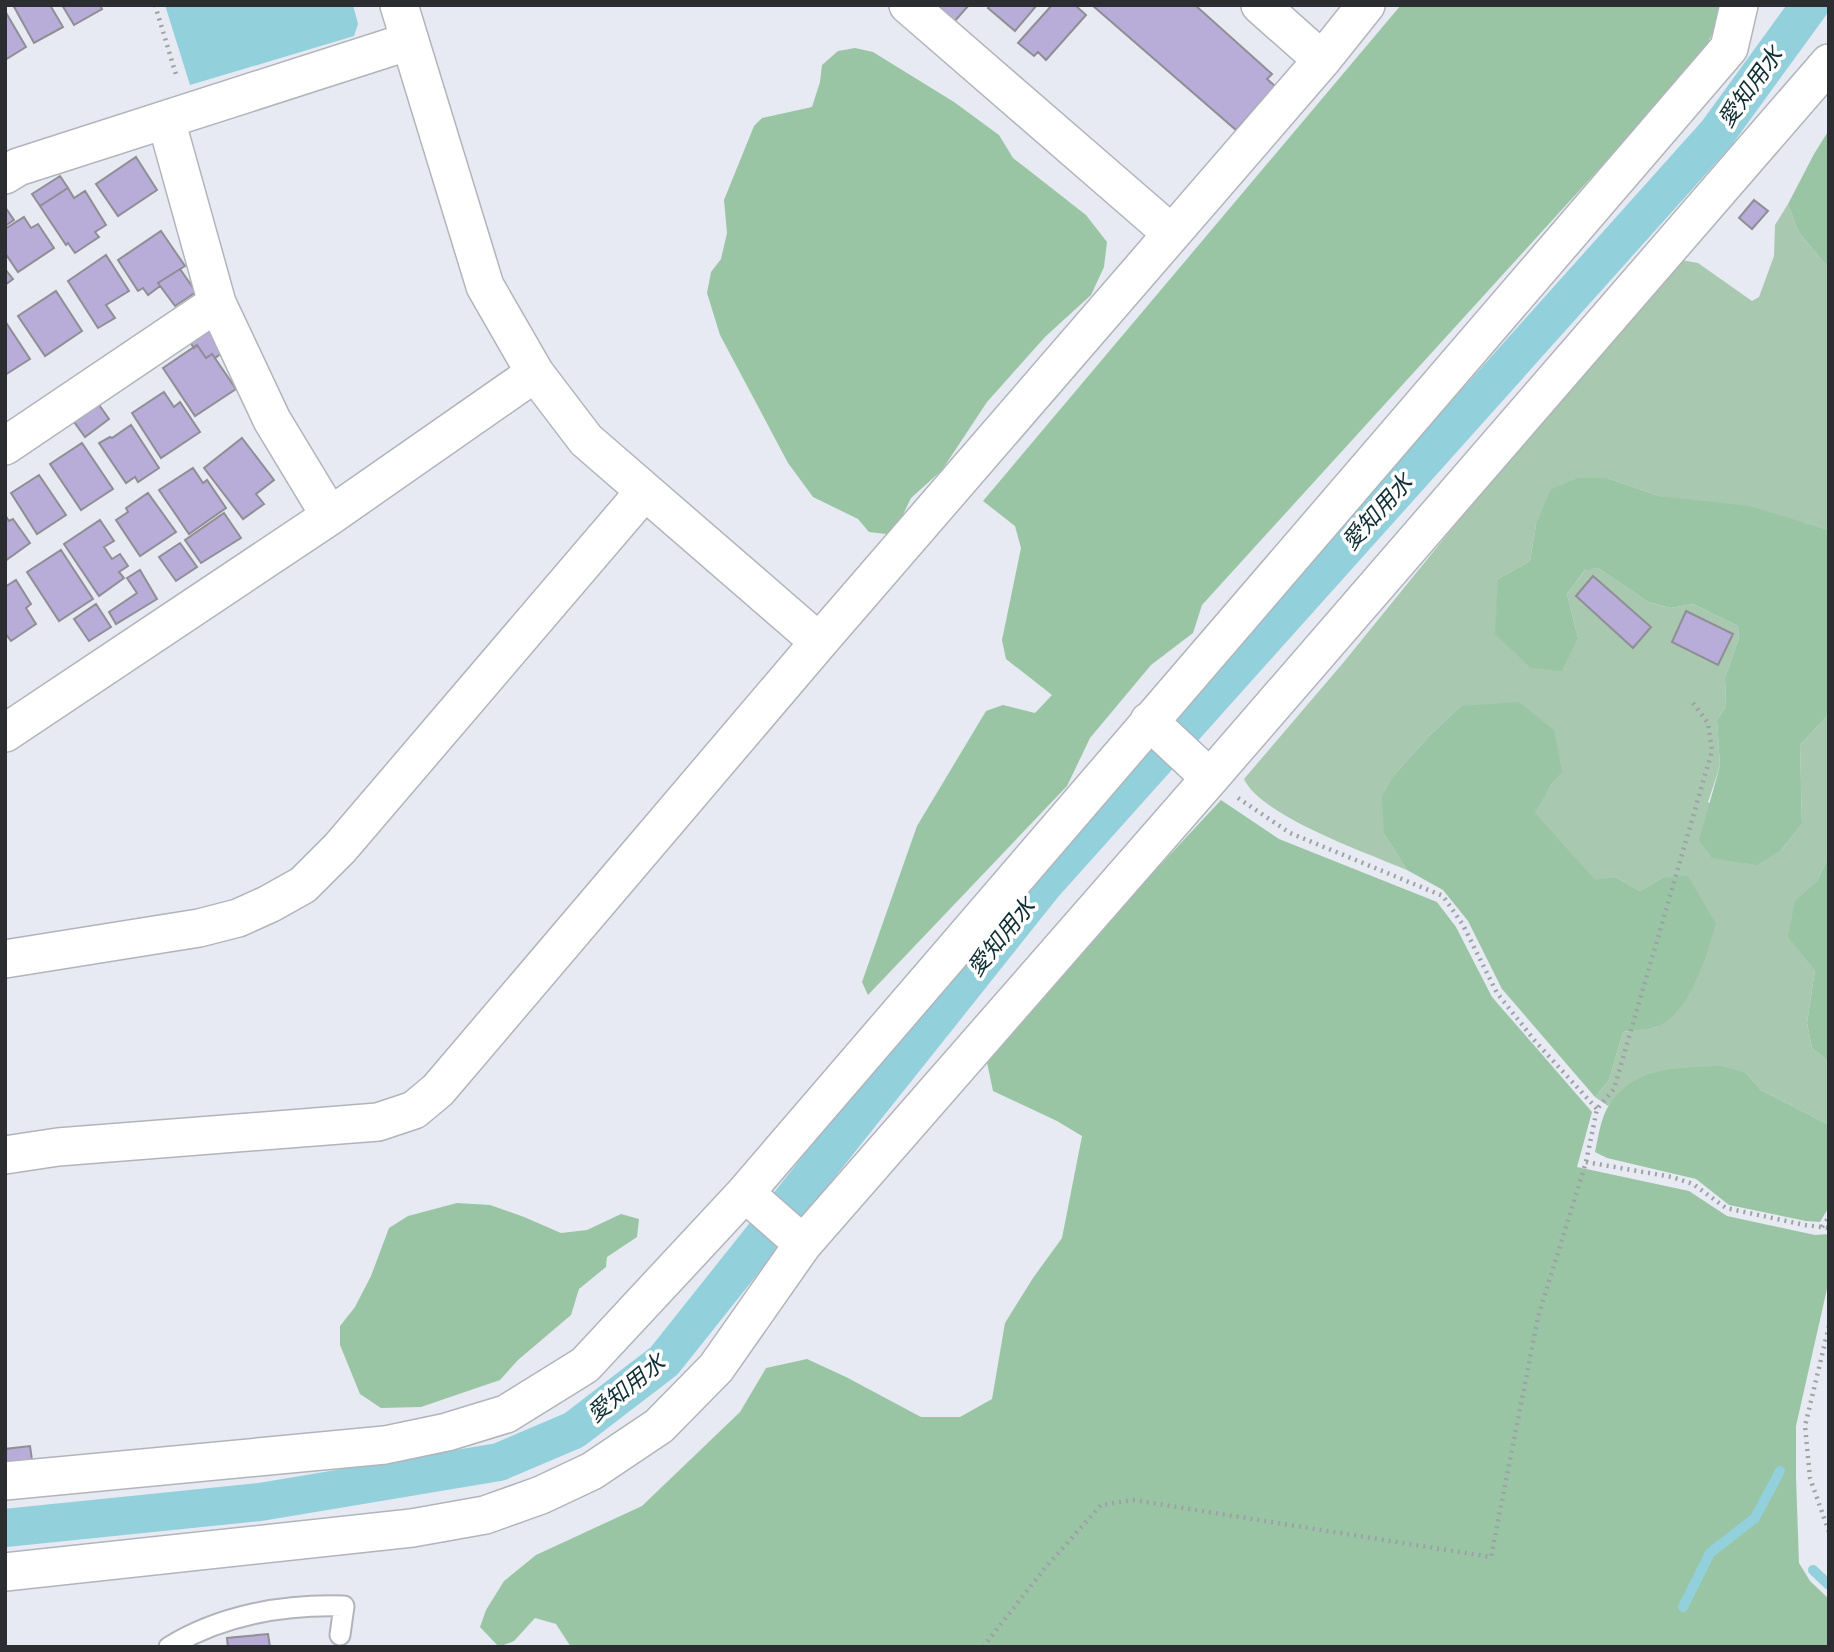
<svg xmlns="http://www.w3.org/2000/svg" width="1834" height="1652" viewBox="0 0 1834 1652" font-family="Lato,'Noto Sans JP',sans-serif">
  <rect width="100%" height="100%" fill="#e7eaf2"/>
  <path fill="#a8c8b0" d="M 1788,204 L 1798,231 L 1829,269 L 1829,530 L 1805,523 L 1659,496 L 1607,478 L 1536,525 L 1530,561 L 1498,579 L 1578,638 L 1567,594 L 1586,569 L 1598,568 L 1648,602 L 1671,608 L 1693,604 L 1738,626 L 1739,638 L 1725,678 L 1726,706 L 1717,720 L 1720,766 L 1708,802 L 1781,850 L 1802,824 L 1800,745 L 1829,714 L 1829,856 L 1817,881 L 1795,902 L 1815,970 L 1807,1023 L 1812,1048 L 1829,1062 L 1829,1125 L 1761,1090 L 1746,1073 L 1624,1089 L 1608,1106 L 1595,1097 L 1609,1080 L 1623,1032 L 1657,1027 L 1662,878 L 1640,891 L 1615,877 L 1595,881 L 1534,813 L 1551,785 L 1562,771 L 1461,706 L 1430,735 L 1395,774 L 1384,834 L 1407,870 C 1367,853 1261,816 1244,779 L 1343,663 L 1490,482 L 1681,260 L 1698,263 L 1752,301 L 1759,297 L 1774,256 L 1775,225 Z"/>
  <path fill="#99c5a5" d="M 1401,5 L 1727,5 L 1700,58 L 1202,605 L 1193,633 L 1151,665 L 1090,738 L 1067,786 L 868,995 L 862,982 L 917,826 L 986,711 L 1003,705 L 1035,713 L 1052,695 L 1006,659 L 1002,640 L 1021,548 L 1015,526 L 983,501 Z
    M 855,48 L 873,52 L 954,102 L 999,135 L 1013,158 L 1086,215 L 1107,242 L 1104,267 L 1091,295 L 1045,337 L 987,402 L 942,470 L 911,498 L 898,525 L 886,534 L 869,532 L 858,519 L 813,497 L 788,463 L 720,335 L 707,293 L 711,272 L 721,259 L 727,233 L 724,200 L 754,126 L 762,118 L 812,107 L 820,82 L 822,65 L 838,51 Z
    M 1829,130 L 1829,269 L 1798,231 L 1788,204 L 1814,154 Z
    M 1578,478 L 1607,478 L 1659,496 L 1749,506 L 1829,530 L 1829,714 L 1800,745 L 1802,824 L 1781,850 L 1757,865 L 1712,858 L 1699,840 L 1720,766 L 1717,720 L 1726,706 L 1725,678 L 1739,638 L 1738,626 L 1693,604 L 1671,608 L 1648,602 L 1598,568 L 1585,570 L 1567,594 L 1578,638 L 1562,671 L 1531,668 L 1495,634 L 1498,579 L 1530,561 L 1536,525 L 1551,489 Z
    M 1519,702 L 1554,730 L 1562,772 L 1551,785 L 1535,813 L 1595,880 L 1615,877 L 1640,891 L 1662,878 L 1688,876 L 1716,924 C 1706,956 1691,1013 1656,1027 C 1646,1030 1633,1030 1623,1032 L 1609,1080 L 1595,1097 L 1502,989 L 1468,921 L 1443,890 L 1407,870 L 1384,834 L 1382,797 L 1395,774 L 1430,735 L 1461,706 Z
    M 1221,800 L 1279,839 L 1437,902 L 1456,927 L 1492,997 L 1592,1112 L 1577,1167 L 1689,1191 L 1727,1216 L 1815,1235 L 1829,1234 L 1829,1280 L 1796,1426 L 1796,1477 L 1799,1563 L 1810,1581 L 1829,1599 L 1829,1647 L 571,1647 L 556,1624 L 535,1618 L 514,1641 L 499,1647 L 480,1627 L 486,1610 L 504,1581 L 536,1555 L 642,1506 L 740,1412 L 766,1368 L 807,1359 L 846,1377 L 921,1417 L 960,1417 L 992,1399 L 1005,1323 L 1033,1278 L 1062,1238 L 1082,1136 L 1057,1121 L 993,1091 L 985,1053 Z
    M 1829,856 L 1829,1062 L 1812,1048 L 1807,1023 L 1815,970 L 1788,937 L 1795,901 L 1817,881 Z
    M 1722,1066 L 1746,1073 L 1761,1090 L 1829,1125 L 1829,1207 L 1820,1222 L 1806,1221 L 1729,1205 L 1696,1179 L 1607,1158 L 1595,1152 C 1598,1138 1601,1117 1609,1105 C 1635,1065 1680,1068 1722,1066 Z
    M 457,1203 L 490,1205 L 524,1217 L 561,1233 L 587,1230 L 621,1214 L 639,1219 L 637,1237 L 607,1257 L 606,1267 L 579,1289 L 571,1315 L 518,1360 L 500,1380 L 421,1407 L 381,1408 L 360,1394 L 340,1345 L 340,1326 L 355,1307 L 371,1276 L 389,1228 L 408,1216 Z"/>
  <path fill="#92d0dc" d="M 165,5 L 353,5 L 358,24 L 354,36 L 190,85 Z"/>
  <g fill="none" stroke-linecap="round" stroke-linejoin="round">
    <path stroke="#92d0dc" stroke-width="10" d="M 1813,1570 L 1829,1585
      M 1683,1607 L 1710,1553 L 1755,1518 L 1780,1471"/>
    <path stroke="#92d0dc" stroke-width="38" d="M 5,1528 L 260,1502 L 499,1462 L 574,1430 L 664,1361 L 1045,883 L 1717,133 L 1810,5"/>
  </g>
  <path fill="#b8acd9" stroke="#908e95" stroke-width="2" d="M 13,5 L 50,5 L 63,27 L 34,43 Z
    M 62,5 L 100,5 L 102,9 L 74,25 Z
    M 933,5 L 969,5 L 953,23 Z
    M 990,5 L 1037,5 L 1015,31 L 988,8 Z
    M 1052,5 L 1075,5 L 1086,15 L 1046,60 L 1038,52 L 1034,56 L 1018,43 Z
    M 1092,5 L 1195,5 L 1272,74 L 1267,79 L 1275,86 L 1236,130 Z
    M 5,11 L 26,47 L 5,60 Z
    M 136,157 L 157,190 L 118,216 L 96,184 Z
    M 60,176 L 68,188 L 40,206 L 32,194 Z
    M 68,188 L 74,198 L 85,191 L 106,225 L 95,232 L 99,237 L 75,253 L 68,243 L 66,245 L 40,206 Z
    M 1754,200 L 1768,211 L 1752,229 L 1739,218 Z
    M 5,207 L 14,220 L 5,226 Z
    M 24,217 L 31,228 L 38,224 L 54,248 L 18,272 L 5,253 L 5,229 Z
    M 161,231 L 185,266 L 158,283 L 160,286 L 148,295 L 143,288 L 138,291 L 118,260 Z
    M 106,255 L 129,291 L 106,305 L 115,318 L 98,328 L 68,281 Z
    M 5,269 L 13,279 L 5,285 Z
    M 180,269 L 196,292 L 175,306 L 158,283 Z
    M 56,291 L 82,331 L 45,356 L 18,316 Z
    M 5,321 L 30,359 L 5,375 Z
    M 203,327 L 220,331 L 227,349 L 215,358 L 212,354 L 206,358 L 197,345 L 194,348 L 187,338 Z
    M 197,345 L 206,358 L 212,354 L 236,389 L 195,416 L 163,368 Z
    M 164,392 L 174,407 L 180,402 L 200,432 L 161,458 L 132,413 Z
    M 97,402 L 109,419 L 85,437 L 72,419 Z
    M 131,425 L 159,468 L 138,482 L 135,477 L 126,483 L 99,443 L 110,437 L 112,438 Z
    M 242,438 L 274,480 L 256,494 L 264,504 L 243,519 L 204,468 Z
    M 82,443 L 113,489 L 81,510 L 50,464 Z
    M 193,468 L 203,483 L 207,480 L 226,508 L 189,534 L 159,490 Z
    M 39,475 L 66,515 L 37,534 L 11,493 Z
    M 148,493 L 176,532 L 140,556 L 116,520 L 128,512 L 126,508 Z
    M 224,513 L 241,538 L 201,563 L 185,540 Z
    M 5,515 L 9,521 L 13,519 L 30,543 L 5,561 Z
    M 100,520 L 114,541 L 104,547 L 112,559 L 120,554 L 128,566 L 119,572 L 124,578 L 99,596 L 64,544 Z
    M 180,543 L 197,567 L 176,581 L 159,557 Z
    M 61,550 L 93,599 L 59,621 L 27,572 Z
    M 140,570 L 157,599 L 116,624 L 109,612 L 137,593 L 127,578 Z
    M 1593,576 L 1651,627 L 1633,648 L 1576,596 Z
    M 16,580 L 31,604 L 26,608 L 36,624 L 11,641 L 5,633 L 5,587 Z
    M 96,604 L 111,627 L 89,641 L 74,619 Z
    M 1686,611 L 1733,634 L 1718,665 L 1672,642 Z
    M 30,1446 L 32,1460 L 5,1463 L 5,1449 Z
    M 268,1634 L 270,1647 L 228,1647 L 227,1638 Z"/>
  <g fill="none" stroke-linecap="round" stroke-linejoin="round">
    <g stroke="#b1b4bb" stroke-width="23">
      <path id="service" d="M 169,1647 C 221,1615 284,1604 344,1606 L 340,1635"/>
    </g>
    <g stroke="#b1b4bb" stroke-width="40">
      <path id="minor" d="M 399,5 L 485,286 L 535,373 L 586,440 L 819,642
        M 908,5 L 1171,233
        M 1260,5 L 1322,60
        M 166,120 L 217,303 L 272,420 L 330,516
        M 5,175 L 18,167 L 410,41
        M 5,446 L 217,303
        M 1149,721 L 1210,778
        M 5,733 L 330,516 L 535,373
        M 5,959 L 199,928 L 238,918 L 269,904 L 303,885 L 340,848 L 644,492
        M 5,1155 L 58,1147 L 378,1122 L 414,1110 L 438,1090 L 819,642 L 1322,60 L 1366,5
        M 745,1193 L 803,1244
        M 5,1481 L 385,1445 L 447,1432 L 506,1414 L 585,1365 L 745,1193 L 1729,48 L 1739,5
        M 5,1572 L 412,1528 L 485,1515 L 541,1495 L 592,1471 L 659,1426 L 716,1368 L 803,1244 L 1210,778 L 1829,63"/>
    </g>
    <path stroke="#9ea1a7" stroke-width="4.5" stroke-dasharray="2 5" stroke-linecap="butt" d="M 155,5 L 177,78
      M 1238,798 L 1290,833 L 1443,896 L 1463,925 L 1497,993 L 1535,1041 L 1597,1109
      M 1586,1162 L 1672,1177 L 1693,1184 L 1726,1208 L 1805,1225 L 1829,1228
      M 1822,1227 L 1829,1217
      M 1829,1326 L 1805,1426 L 1810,1478 L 1829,1532
      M 983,1647 L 1045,1568 L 1101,1505 L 1133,1500 L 1491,1557 L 1538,1317 L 1586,1162 L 1597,1109 L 1614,1089 L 1712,751 L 1708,723 L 1690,699"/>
    <use href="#service" stroke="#fff" stroke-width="19"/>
    <use href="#minor" stroke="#fff" stroke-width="37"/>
  </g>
  <g text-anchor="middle" stroke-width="7" stroke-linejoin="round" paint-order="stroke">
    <g font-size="23" font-style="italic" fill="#102f35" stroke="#fff">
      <text transform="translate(1750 87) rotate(-54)" y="8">愛知用水</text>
      <text transform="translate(1377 512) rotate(-48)" y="8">愛知用水</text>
      <text transform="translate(1001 937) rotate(-51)" y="8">愛知用水</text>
      <text transform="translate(626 1388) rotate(-39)" y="8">愛知用水</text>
    </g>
  </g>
  <rect width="1834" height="1652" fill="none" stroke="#2c2d30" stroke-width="14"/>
</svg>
